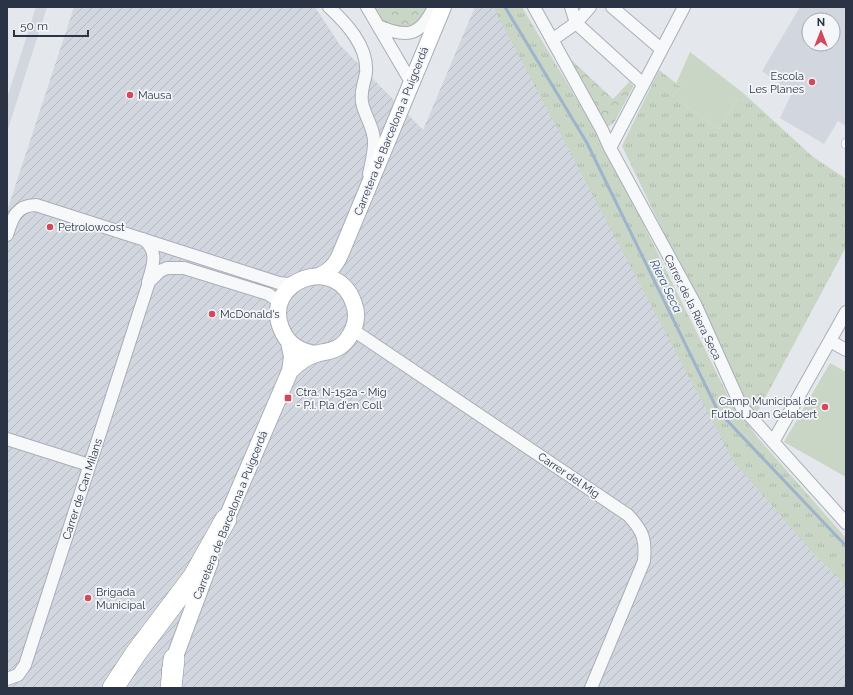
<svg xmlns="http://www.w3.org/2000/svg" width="853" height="695" viewBox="0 0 853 695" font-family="Raleway,sans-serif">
  <defs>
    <pattern id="industrial-furrows" width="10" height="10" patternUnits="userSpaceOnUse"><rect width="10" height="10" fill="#d2d6de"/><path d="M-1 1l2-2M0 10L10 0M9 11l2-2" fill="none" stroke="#b4b8c0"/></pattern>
    <pattern id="grass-tufts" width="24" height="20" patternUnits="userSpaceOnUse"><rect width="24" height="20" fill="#c9d6c5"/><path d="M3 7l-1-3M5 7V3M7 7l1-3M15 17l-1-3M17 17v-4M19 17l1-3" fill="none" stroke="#adb8ab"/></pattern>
    <pattern id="forest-crowns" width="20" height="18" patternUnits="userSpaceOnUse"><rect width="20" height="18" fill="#c9d6c5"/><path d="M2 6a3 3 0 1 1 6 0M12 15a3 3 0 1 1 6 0" fill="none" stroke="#adb8ab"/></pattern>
  </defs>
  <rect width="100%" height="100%" fill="#e4e7ec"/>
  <path fill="#d2d6de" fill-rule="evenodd" d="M 36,7 L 47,7 L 7,132 L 7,98 Z
    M 800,7 L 846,7 L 846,126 L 838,121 L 824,144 L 780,118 L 792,93 L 762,71 ZM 809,20 L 833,20 L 833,44 L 809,44 Z"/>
  <path fill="url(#industrial-furrows)" d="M 74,7 L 315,7 L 340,45 L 423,130 L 475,7 L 493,7 L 814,554 L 846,586 L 846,688 L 7,688 L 7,211 Z"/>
  <path fill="url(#grass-tufts)" d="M 493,7 L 522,7 L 608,152 L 729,398 L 758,438 L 846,538 L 846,586 L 814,554 L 734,462 Z
    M 659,70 L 681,87 L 673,96 L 719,129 L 742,92 L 812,156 L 846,179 L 846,247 L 757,413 L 744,400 L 622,146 Z"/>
  <path fill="url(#forest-crowns)" d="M 374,7 L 429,7 C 426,12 421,22 416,25 C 395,37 383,25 374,7 Z
    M 563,52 L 613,99 L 630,81 L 633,87 L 614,123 L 602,130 Z"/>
  <path fill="#c9d6c5" d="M 690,52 L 742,92 L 719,129 L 673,96 L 681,87 L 676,84 Z
    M 830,363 L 846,372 L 846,477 L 784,442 Z"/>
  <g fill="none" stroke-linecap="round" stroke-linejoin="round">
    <path stroke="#9fb4cc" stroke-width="3" d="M 505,7 L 587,143 L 718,411 L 846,546"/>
    <g stroke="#a9aeb7" stroke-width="10">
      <path id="pedestrian" d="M 846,144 L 846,143"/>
    </g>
    <g stroke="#a9aeb7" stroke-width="14">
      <path id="minor" d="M 329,7 C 346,23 368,46 366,72 C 365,82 360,90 362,102 C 364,115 375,129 374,143 C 374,153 371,164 369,174
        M 367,7 L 411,82
        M 534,7 L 602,130 L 610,148 L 695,304 L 741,406 L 846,523
        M 571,7 L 576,23
        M 612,7 L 661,49
        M 576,23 L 643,84
        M 378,26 C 406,38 420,37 434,7
        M 552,40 L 576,23 L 590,7
        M 610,148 L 684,7
        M 7,235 C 12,219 16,205 36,205 L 279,283 L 288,284 L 297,281
        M 143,239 C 159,250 153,266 148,282
        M 353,330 L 628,515 C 643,531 646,539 644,561 L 591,688
        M 830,341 L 846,350
        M 7,439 L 89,465
        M 773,442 L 846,312
        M 7,679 L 18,675 L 25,665 L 149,282 L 160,271 L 167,268 L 184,268 L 268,294 L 277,300 L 278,311"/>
    </g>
    <g stroke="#a9aeb7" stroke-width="18">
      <path id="secondary" d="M 319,276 C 330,271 335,266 340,255 L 443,7
        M 290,371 C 297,364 306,357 316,354 C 326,351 338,351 346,341 C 354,331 359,318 354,304 C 337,252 262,281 281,328 C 287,344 300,352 316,354
        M 222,529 L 290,371 L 292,357 L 289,342
        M 170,670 L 210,562"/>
    </g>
    <g stroke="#8b94a3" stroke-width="22">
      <path id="motorway" d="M 113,688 L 136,653 L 194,576 L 226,519
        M 171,688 L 174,659"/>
    </g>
    <use href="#pedestrian" stroke="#f7f8fa" stroke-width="9"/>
    <use href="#minor" stroke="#f7f8fa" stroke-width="12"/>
    <use href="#secondary" stroke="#fff" stroke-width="16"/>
    <use href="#motorway" stroke="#fff" stroke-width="21"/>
  </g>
  <g fill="#d1495b" stroke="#f4f6f9" stroke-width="1.5">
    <circle cx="812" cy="82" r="4"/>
    <circle cx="130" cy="95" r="4"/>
    <circle cx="50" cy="227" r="4"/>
    <circle cx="212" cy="314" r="4"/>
    <rect x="284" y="394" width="8" height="8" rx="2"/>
    <circle cx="825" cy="407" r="4"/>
    <circle cx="88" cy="598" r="4"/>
  </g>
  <g text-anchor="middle" stroke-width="3.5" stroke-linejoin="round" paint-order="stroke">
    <g font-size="11" fill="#2b3445" stroke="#f4f6f9" text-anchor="start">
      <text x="804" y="80" text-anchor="end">Escola<tspan x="804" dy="13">Les Planes</tspan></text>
      <text x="138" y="99">Mausa</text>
      <text x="58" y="231">Petrolowcost</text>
      <text x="220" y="318">McDonald's</text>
      <text x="296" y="396">Ctra. N-152a - Mig<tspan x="296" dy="13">- P.I. Pla d'en Coll</tspan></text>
      <text x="817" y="405" text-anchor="end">Camp Municipal de<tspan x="817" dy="13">Futbol Joan Gelabert</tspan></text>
      <text x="96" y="596">Brigada<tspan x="96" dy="13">Municipal</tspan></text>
    </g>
    <g font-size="11" fill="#2b3445" stroke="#f4f6f9">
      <text transform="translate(391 131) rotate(-68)" y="4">Carretera de Barcelona a Puigcerdá</text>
      <text transform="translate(693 307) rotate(64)" y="4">Carrer de la Riera Seca</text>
      <text transform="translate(569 475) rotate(34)" y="4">Carrer del Mig</text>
      <text transform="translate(82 489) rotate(-72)" y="4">Carrer de Can Milans</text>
      <text transform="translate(230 515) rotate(-68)" y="4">Carretera de Barcelona a Puigcerdá</text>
    </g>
    <g font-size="12" font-style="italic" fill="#34527a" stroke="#f4f6f9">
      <text transform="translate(666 286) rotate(64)" y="4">Riera Seca</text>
    </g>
  </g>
  <rect width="853" height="695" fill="none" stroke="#2b3445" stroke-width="16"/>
  <g transform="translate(821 32)"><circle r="19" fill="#f4f6f9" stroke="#a4a8b1"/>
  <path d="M0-3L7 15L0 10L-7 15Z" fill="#d1495b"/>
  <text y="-6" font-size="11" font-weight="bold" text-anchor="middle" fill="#2b3445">N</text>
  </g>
  <path d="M14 30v6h74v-6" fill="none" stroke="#2b3445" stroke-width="2"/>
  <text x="20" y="30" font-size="12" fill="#2b3445" stroke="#f4f6f9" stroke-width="3" paint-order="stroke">50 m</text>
</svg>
